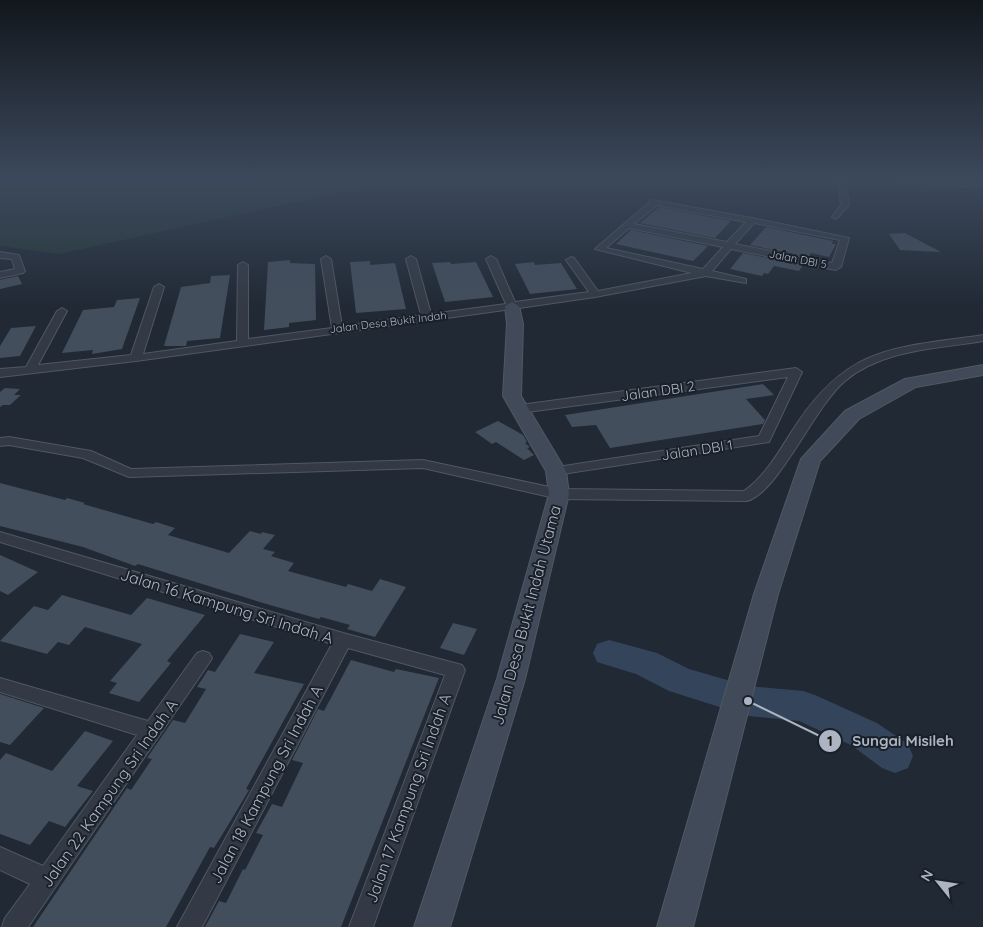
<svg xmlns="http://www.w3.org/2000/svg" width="983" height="927" viewBox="0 0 983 927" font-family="Quicksand,sans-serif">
  <rect width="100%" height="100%" fill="#202934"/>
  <path fill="#253737" d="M 0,178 L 405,178 L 59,254 L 0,246 Z"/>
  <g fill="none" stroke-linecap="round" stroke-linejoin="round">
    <path fill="#34445b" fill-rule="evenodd" d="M 944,178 L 962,178 L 972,184 L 965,188 Z
      M 609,640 L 657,653 L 689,669 L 748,686 L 803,691 L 815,695 L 877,723 L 908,744 L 913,756 L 908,768 L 895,773 L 882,768 L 851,745 L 799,721 L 748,716 L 669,691 L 636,674 L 597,662 L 593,653 L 597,644 Z"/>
  </g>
  <path fill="#434e5c" d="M 659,207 L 731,221 L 715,238 L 640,223 Z
    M 766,227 L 833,241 L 832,244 L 836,244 L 829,257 L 811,253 L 809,257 L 750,245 Z
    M 631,230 L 708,246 L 693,261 L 616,244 Z
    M 905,233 L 941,252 L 900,250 L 889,234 Z
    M 743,253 L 803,265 L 799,271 L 774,266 L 768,274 L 764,273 L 762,276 L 730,269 Z
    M 290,260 L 290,263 L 315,264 L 316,320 L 289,323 L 289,327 L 264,330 L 268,262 Z
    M 370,261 L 370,265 L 395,263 L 406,309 L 356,313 L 350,262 Z
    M 450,262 L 451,264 L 476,262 L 493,297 L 445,302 L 432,263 Z
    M 534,262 L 535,265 L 561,263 L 577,289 L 530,294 L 515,264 Z
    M 230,275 L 220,338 L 187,341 L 186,346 L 164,346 L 181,287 L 210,283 L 211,276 Z
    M 18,276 L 22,284 L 0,289 L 0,280 Z
    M 140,298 L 122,349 L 92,354 L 93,350 L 62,353 L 83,310 L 114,307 L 117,300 Z
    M 36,326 L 20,356 L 0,358 L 0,346 L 11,328 Z
    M 763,384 L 774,395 L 746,399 L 765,420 L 763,424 L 610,448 L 596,425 L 572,427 L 565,415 Z
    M 5,388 L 20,389 L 14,395 L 21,395 L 10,405 L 3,405 L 0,407 L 0,392 Z
    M 498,421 L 523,435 L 527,442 L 525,443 L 530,447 L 527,448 L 534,455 L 524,460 L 496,442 L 492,444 L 475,432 Z
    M 0,483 L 65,500 L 67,498 L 85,503 L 83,504 L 153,524 L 156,522 L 175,528 L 168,535 L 229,553 L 250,531 L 261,534 L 262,532 L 275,535 L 263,549 L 275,552 L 271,556 L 294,563 L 288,571 L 346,587 L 348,584 L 372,591 L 380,579 L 406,587 L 375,637 L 347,629 L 350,625 L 321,617 L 319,619 L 263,603 L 138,564 L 135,566 L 83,547 L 0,526 Z
    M 0,555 L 38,572 L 8,595 L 0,591 Z
    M 62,595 L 131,615 L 147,598 L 205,615 L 167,661 L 171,663 L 139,702 L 109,693 L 117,683 L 110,681 L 142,644 L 85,627 L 69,645 L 58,642 L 47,654 L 0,641 L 34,606 L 48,610 Z
    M 453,623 L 477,629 L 464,655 L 440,648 Z
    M 240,634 L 274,642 L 254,673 L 304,684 L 246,789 L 249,790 L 233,817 L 214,848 L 210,847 L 166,927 L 33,927 L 127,788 L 131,790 L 152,759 L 147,758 L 173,720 L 185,723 L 206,689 L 197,687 L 208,670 L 215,672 Z
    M 351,660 L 394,672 L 396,669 L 439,678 L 341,927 L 205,927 L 219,901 L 226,903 L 243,869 L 245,870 L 263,835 L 256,833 L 272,804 L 282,807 L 303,763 L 292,760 L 318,709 L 324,711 Z
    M 0,694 L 44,708 L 10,745 L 0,742 Z
    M 85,731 L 113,741 L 77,786 L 93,791 L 65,827 L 49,821 L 30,845 L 0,834 L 0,760 L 6,753 L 52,771 Z"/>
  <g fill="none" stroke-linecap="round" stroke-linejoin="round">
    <g stroke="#505863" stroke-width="2">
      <path id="street" d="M 837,178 L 845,178 L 849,205 L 836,219 L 832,217 L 841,205 Z
        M 882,178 L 949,183 L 983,182 L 983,186 L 949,187 Z
        M 652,200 L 752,218 L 849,238 L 841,267 L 836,270 L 731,249 L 712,271 L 746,279 L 746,283 L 706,276 L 595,297 L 512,309 L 136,361 L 0,377 L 0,369 L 26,367 L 57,311 L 62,308 L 67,311 L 38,365 L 131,355 L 154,287 L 159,284 L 164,287 L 143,354 L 237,341 L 238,265 L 243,262 L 248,265 L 248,339 L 332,328 L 321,259 L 326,256 L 331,259 L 342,326 L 421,315 L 406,259 L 411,256 L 416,259 L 431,314 L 506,304 L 486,259 L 491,256 L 496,259 L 515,302 L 589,292 L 566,260 L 571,257 L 574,258 L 598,291 L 692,273 L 595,249 ZM 657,205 L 746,222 L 727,242 L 634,224 ZM 754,223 L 840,240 L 832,263 L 735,244 ZM 629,228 L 723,247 L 703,269 L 606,248 Z
        M 0,252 L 19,255 L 25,271 L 23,273 L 0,278 L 0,272 L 15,269 L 12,259 L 0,258 Z
        M 983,335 L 983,341 C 937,349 883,349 845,381 C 814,407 779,492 747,501 L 559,499 L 423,468 L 129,477 L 83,458 L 9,445 L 0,446 L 0,438 L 9,437 L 91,451 L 131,469 L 423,460 L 559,489 L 744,491 C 769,473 781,447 798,422 C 851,344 897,348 983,335 Z
        M 796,368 L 802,372 L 769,442 L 556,475 L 551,474 L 549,471 L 551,468 L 759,436 L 788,377 L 520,413 L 514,409 L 520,405 Z
        M 0,532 L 343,633 L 462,665 L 465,670 L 373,927 L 349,927 L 445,675 L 348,648 L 202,927 L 177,927 L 332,644 L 0,542 Z
        M 203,651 L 209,653 L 212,658 L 209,663 L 28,927 L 2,927 L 5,918 L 30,884 L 0,870 L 0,847 L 43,866 L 137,735 L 0,692 L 0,678 L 148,721 L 197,653 Z"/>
    </g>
    <g stroke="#505863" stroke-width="2">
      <path id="secondary" d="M 512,302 L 519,306 L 523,324 L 521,396 L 566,471 L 569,494 L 525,679 L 450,927 L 414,927 L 497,679 L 549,494 L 546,471 L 503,396 L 507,324 L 505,306 Z
        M 983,365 L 983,375 L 916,387 L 859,419 L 820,461 L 778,594 L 693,927 L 657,927 L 754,594 L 801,459 L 845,411 L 905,379 Z"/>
    </g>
    <use href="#street" fill="#333a45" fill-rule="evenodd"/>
    <use href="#secondary" fill="#414a58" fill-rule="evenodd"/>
  </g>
  <linearGradient id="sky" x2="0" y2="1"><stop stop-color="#12171d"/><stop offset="0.58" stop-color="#3c495c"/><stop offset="1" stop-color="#3c495c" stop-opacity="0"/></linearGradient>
  <rect width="983" height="308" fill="url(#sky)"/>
  <g text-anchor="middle" stroke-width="4" stroke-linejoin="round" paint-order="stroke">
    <g font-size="11" fill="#adb5c2" stroke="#192029">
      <text transform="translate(798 259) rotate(11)" y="4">Jalan DBI 5</text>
      <text transform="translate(388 322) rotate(-7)" y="4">Jalan Desa Bukit Indah</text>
    </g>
    <g font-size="14" fill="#adb5c2" stroke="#192029">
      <text transform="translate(658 391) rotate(-8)" y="5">Jalan DBI 2</text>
      <text transform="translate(697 450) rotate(-9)" y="5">Jalan DBI 1</text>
    </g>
    <g font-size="16" fill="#adb5c2" stroke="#192029">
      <text transform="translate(227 606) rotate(17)" y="6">Jalan 16 Kampung Sri Indah A</text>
      <text transform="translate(526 615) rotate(-75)" y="6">Jalan Desa Bukit Indah Utama</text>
      <text transform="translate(266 784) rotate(-62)" y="6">Jalan 18 Kampung Sri Indah A</text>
      <text transform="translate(109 793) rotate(-55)" y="6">Jalan 22 Kampung Sri Indah A</text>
      <text transform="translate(408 798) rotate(-70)" y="6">Jalan 17 Kampung Sri Indah A</text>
    </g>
  </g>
  <path fill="none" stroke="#adb5c2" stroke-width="2" d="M748 701L830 741"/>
  <g fill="#adb5c2" stroke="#192029" stroke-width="2">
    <circle cx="748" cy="701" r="5"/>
    <circle cx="830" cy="741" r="12"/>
  </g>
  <g font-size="15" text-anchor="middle" font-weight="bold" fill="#111">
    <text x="830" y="746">1</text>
  </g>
  <g font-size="15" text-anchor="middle" font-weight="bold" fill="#adb5c2" stroke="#192029" stroke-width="4" stroke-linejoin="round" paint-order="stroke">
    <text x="903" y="746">Sungai Misileh</text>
  </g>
  <g transform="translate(938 882) rotate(300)" stroke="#192029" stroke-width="4" paint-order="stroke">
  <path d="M0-4L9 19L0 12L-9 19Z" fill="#adb5c2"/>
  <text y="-8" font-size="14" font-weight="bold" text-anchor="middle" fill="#adb5c2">N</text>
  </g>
</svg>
